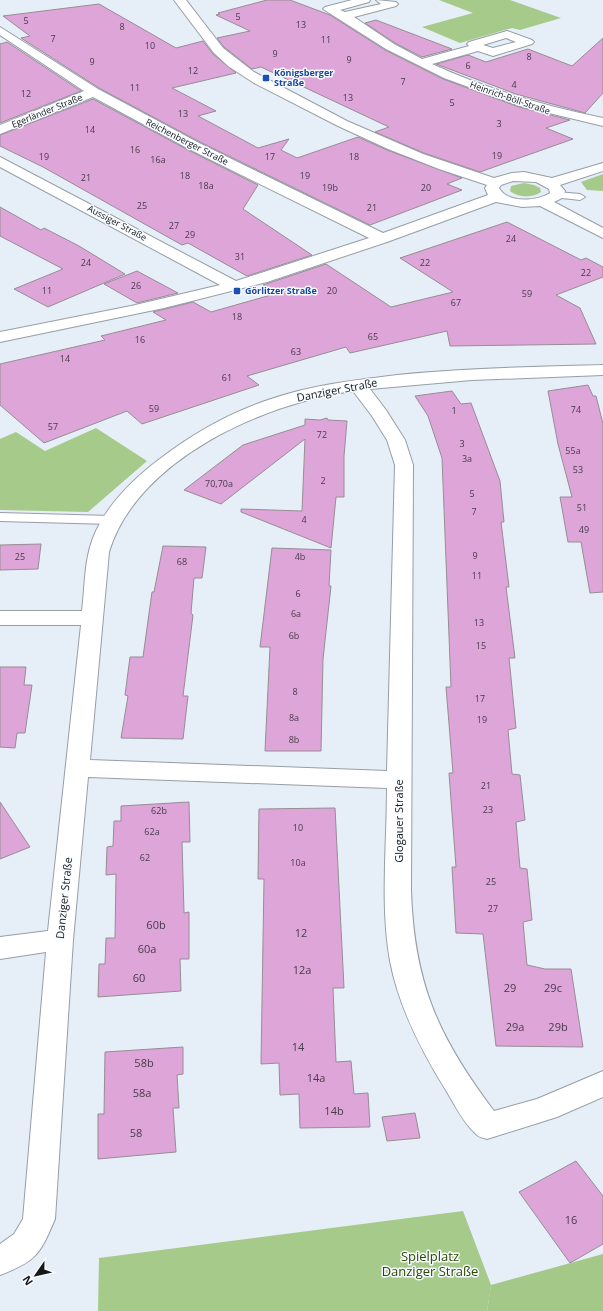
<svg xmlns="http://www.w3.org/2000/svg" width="603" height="1311" viewBox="0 0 603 1311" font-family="'Open Sans',sans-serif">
  <rect width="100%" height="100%" fill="#e6eef7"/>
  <path fill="#a6ca8a" d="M 439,0 L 510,0 L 561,18 L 520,30 L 512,28 L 460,43 L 422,27 L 473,13 Z
    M 603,174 L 603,191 L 587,190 L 581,182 Z
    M 524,183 L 534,185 L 540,188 L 541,192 C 533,198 518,198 510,191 L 511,186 Z
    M 96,428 L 147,461 L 88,512 L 0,510 L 0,439 L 16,432 L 45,451 Z
    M 463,1211 L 491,1285 L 487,1311 L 98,1311 L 99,1258 Z"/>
  <path fill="#a4c887" d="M 603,1254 L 603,1311 L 487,1311 L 491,1285 Z"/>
  <path fill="#dea5d9" stroke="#968d95" d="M 267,0 L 290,0 L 330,15 L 385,50 L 443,79 L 519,107 L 570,120 L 546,128 L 573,139 L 480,172 L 424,153 L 375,132 L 389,127 L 261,67 L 252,69 L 224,47 L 217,38 L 250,31 L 216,15 L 220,14 L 218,13 Z
    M 99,4 L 176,48 L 203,41 L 213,54 L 236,73 L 172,88 L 216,111 L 198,116 L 258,148 L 289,139 L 281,150 L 297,158 L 358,137 L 387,150 L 462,178 L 447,184 L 462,190 L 370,225 L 200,142 L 99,88 L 21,38 L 30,36 L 3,16 Z
    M 376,20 L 452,49 L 422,57 L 395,43 L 365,23 Z
    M 603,38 L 603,93 L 585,113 L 516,94 L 436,64 L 468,55 L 486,62 L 528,49 L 572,66 Z
    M 7,42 L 81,91 L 0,123 L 0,44 Z
    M 93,99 L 188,150 L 258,185 L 243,209 L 312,255 L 247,276 L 188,243 L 182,245 L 43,167 L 0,146 L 0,135 Z
    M 0,207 L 41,230 L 44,228 L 79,246 L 125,274 L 48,307 L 14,289 L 63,269 L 0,236 Z
    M 507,222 L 581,260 L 586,258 L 603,267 L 603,277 L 556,295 L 580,308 L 596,344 L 450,346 L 447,331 L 350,353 L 346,347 L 247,376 L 259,385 L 142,424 L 127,411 L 44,443 L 0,405 L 0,364 L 105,340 L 101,336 L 166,320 L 153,312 L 193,302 L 211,312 L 278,293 L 263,285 L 326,264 L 391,307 L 453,292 L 400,258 Z
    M 137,271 L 178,293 L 137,303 L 104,284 Z
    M 588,385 L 593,396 L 596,396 L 603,424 L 603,592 L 590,593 L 581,542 L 568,542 L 560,497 L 572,497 L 558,444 L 548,391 Z
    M 452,391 L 461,404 L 471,403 L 500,481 L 504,522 L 501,522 L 509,587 L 506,587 L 515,658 L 509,658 L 516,728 L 508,730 L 512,774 L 520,775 L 525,820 L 516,822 L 520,868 L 527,869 L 532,920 L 523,922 L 527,965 L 545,969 L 571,969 L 583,1047 L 496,1046 L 483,934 L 456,933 L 452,867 L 456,867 L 449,773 L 453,773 L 446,687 L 451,687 L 442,458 L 428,416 L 415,396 Z
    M 327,418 L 328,420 L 347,421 L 344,456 L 344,497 L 336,497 L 331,548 L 241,512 L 241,509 L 302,511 L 305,439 L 221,504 L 184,490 L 243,445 L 305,425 L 305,419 L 320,420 Z
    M 41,544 L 38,569 L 0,570 L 0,545 Z
    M 163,546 L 206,547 L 202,578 L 194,578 L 191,613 L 193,615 L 183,696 L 188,696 L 183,739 L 121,738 L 128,696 L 125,695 L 130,657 L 143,657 L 152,592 L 154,592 Z
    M 272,548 L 331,550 L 329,586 L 331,586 L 323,659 L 321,751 L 265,751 L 270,647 L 260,647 Z
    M 0,667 L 26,667 L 24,685 L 32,685 L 25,733 L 17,733 L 15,748 L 0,747 Z
    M 0,802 L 30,847 L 0,859 Z
    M 189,802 L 190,842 L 182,842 L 184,913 L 189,912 L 189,959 L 180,959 L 181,991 L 98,997 L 99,964 L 105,964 L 106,938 L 115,938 L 116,874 L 106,875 L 107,847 L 113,846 L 114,821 L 121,821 L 121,806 Z
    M 335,808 L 344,988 L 333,988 L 336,1062 L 351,1061 L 354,1094 L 368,1093 L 370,1127 L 300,1128 L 299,1094 L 280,1095 L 279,1063 L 261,1064 L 264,879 L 258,879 L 259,809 Z
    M 183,1047 L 183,1074 L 177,1075 L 179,1108 L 173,1108 L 176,1152 L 98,1159 L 98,1114 L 104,1114 L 105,1052 Z
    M 415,1113 L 420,1138 L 387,1141 L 382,1117 Z
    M 576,1161 L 603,1196 L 603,1244 L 570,1263 L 519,1192 Z"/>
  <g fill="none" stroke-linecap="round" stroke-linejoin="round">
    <g stroke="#969ea6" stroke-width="2">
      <path id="service" d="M 557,192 L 580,194 L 585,197 L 580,200 L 553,197 L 552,195 Z
        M 0,513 L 111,516 L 116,517 L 118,520 L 116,523 L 111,524 L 0,521 Z"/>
    </g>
    <g stroke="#969ea6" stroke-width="2">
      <path id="minor" d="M 174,0 L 186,0 L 223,48 L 254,72 L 347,121 L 423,154 L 494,178 L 512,173 L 524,172 L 552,178 L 603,163 L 603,171 L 560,185 L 565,191 L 562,198 L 554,202 L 603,228 L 603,238 L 540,206 L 522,207 L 496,202 L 387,242 L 267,282 L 164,308 L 0,342 L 0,332 L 131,306 L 220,285 L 0,167 L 0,157 L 236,281 L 369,238 L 189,149 L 93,97 L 0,134 L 0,125 L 84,91 L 0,35 L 0,27 L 98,89 L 199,143 L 383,233 L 488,195 L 485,188 L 487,185 L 439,169 L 388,149 L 338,126 L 254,83 L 228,66 L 214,53 ZM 513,181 L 536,182 L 549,189 L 550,193 C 537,201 508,204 499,188 L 501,185 Z
        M 352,0 L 370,0 L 369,2 L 340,10 L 345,12 L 381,4 L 376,0 L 396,2 L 398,4 L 396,6 L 354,17 L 394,44 L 422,59 L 469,46 L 467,44 L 469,42 L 507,31 L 532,40 L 534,42 L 532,44 L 493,56 L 478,51 L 432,64 C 487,89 544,106 603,118 L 603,126 L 520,106 L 444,78 L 386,49 L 323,9 L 325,7 ZM 506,38 L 516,42 L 493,48 L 483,45 Z
        M 603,365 L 603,375 L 472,380 L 370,389 L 386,410 L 405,440 L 413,465 L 411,890 C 414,983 438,1037 494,1111 L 537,1099 L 603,1071 L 603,1097 L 557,1117 L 487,1139 C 484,1138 478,1137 476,1134 C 465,1125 454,1104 447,1092 C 422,1052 399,1008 390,961 C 380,905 387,845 387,788 L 88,777 L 73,940 L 55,1219 C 40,1254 37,1261 0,1275 L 0,1244 L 14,1234 L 23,1219 L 46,952 L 0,959 L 0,937 L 48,931 L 81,625 L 0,625 L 0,611 L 82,611 C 85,588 84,561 93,538 C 106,505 133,479 161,458 C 194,433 231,412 271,399 C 312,385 355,380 397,375 C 466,368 534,367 603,365 ZM 353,391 L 372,416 L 387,440 L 395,465 L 387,771 L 90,760 L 109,552 C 137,459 265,403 353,391 Z"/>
    </g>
    <use href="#service" fill="#fff" fill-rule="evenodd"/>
    <use href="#minor" fill="#fff" fill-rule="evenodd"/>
  </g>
  <g fill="#1a4fb4" stroke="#f8fbff" stroke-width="1.5">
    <rect x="262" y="74" width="8" height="8" rx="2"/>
    <rect x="233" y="287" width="8" height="8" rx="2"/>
  </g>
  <g text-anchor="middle" stroke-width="3" stroke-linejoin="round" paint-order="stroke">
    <g font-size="9" fill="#473b4a">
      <text x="238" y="20">5</text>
      <text x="26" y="24">5</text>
      <text x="301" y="28">13</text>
      <text x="122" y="30">8</text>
      <text x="53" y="42">7</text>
      <text x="326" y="43">11</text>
      <text x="150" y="49">10</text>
      <text x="275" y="57">9</text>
      <text x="529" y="60">8</text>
      <text x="349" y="63">9</text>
      <text x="92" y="65">9</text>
      <text x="468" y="69">6</text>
      <text x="193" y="74">12</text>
      <text x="403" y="85">7</text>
      <text x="514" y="88">4</text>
      <text x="135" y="91">11</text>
      <text x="26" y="97">12</text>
      <text x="348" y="101">13</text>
      <text x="452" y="106">5</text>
      <text x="183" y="117">13</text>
      <text x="499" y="127">3</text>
      <text x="90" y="133">14</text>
      <text x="135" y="153">16</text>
      <text x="497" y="159">19</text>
      <text x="44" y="160">19</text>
      <text x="270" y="160">17</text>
      <text x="354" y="160">18</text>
      <text x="158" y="163">16a</text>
      <text x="185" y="179">18</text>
      <text x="305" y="179">19</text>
      <text x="86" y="181">21</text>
      <text x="206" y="189">18a</text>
      <text x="330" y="191">19b</text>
      <text x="426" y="191">20</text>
      <text x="142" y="209">25</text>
      <text x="372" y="211">21</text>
      <text x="174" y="229">27</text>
      <text x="190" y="238">29</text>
      <text x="511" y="242">24</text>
      <text x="240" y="260">31</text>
      <text x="86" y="266">24</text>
      <text x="425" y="266">22</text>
      <text x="586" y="276">22</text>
      <text x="136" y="289">26</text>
      <text x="47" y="294">11</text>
      <text x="332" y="294">20</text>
      <text x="527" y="297">59</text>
      <text x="456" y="306">67</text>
      <text x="237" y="320">18</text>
      <text x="373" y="340">65</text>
      <text x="140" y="343">16</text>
      <text x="296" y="355">63</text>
      <text x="65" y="362">14</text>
      <text x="227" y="381">61</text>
      <text x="154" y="412">59</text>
      <text x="576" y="413">74</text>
      <text x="454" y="414">1</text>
      <text x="53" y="430">57</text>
      <text x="322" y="438">72</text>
      <text x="462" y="447">3</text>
      <text x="573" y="454">55a</text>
      <text x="467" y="462">3a</text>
      <text x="578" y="473">53</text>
      <text x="323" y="484">2</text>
      <text x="219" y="487">70,70a</text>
      <text x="472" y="497">5</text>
      <text x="582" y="511">51</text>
      <text x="474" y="515">7</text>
      <text x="304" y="523">4</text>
      <text x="584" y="533">49</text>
      <text x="475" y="559">9</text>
      <text x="20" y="560">25</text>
      <text x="300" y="560">4b</text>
      <text x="182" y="565">68</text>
      <text x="477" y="579">11</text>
      <text x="298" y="597">6</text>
      <text x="296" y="617">6a</text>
      <text x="479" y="626">13</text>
      <text x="294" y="639">6b</text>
      <text x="481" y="649">15</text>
      <text x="295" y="695">8</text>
      <text x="480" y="702">17</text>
      <text x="294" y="721">8a</text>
      <text x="482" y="723">19</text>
      <text x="294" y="743">8b</text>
      <text x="486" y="789">21</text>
      <text x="488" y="813">23</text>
      <text x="159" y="814">62b</text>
      <text x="298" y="831">10</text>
      <text x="152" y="835">62a</text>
      <text x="145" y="861">62</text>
      <text x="298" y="866">10a</text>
      <text x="491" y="885">25</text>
      <text x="493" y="912">27</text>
    </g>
    <g font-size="9" font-weight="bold" fill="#164399" stroke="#f8fbff" text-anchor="start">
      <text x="274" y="76">Königsberger<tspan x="274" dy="10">Straße</tspan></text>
      <text x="245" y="294">Görlitzer Straße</text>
    </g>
    <g font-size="9" fill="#15181b" stroke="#f8fbff">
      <text transform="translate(510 98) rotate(19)" y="3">Heinrich-Böll-Straße</text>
      <text transform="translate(47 111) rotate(-22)" y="3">Egerländer Straße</text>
      <text transform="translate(187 142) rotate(27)" y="3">Reichenberger Straße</text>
      <text transform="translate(117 223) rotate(28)" y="3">Aussiger Straße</text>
    </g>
    <g font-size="11" fill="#15181b" stroke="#f8fbff">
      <text transform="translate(337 390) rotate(-11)" y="4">Danziger Straße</text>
      <text transform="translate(399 821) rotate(-90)" y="4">Glogauer Straße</text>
      <text transform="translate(64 898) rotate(-84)" y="4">Danziger Straße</text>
    </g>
    <g font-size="11" fill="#473b4a">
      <text x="156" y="929">60b</text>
      <text x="301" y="937">12</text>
      <text x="147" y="953">60a</text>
      <text x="302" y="974">12a</text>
      <text x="139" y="982">60</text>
      <text x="510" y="992">29</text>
      <text x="553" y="992">29c</text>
      <text x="515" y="1031">29a</text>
      <text x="558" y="1031">29b</text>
      <text x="298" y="1051">14</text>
      <text x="144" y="1067">58b</text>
      <text x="316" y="1082">14a</text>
      <text x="142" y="1097">58a</text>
      <text x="334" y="1115">14b</text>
      <text x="136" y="1137">58</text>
      <text x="571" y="1224">16</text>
    </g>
    <g font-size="13" fill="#294800" stroke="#f8fbff">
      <text x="430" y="1261">Spielplatz<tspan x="430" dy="15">Danziger Straße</tspan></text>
    </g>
  </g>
  <g transform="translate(36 1275) rotate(236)" stroke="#f8fbff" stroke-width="3" paint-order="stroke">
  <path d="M0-3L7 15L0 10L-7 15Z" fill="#15181b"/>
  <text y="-6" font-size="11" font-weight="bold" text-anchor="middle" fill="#15181b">N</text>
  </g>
</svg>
